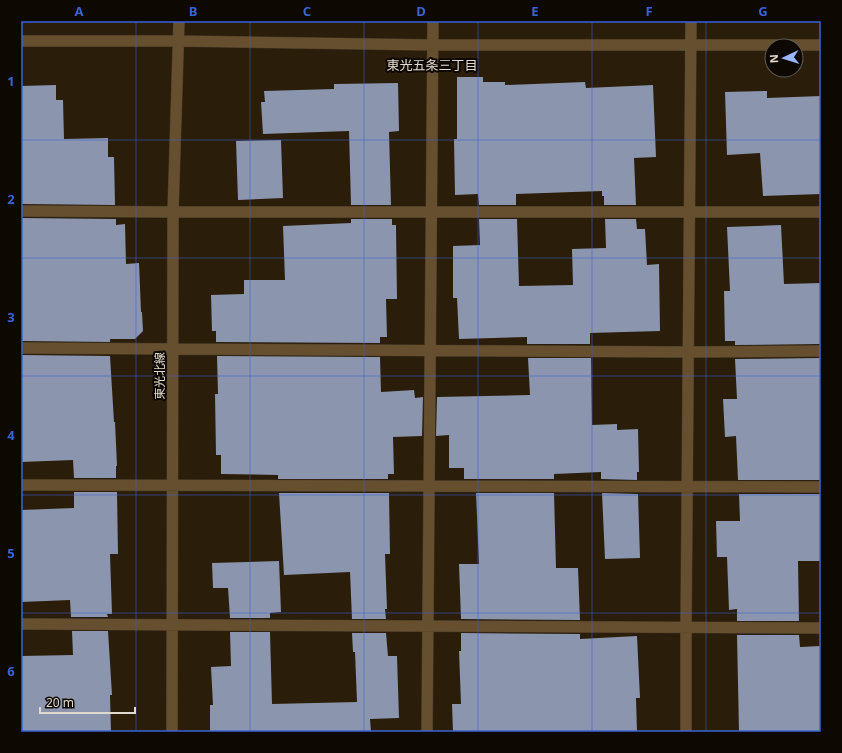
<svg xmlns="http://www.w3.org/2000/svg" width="842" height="753" viewBox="0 0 842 753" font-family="'Noto Sans','Noto Sans JP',sans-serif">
  <rect width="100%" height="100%" fill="#2a1d0a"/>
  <path fill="#8b95ad" d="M 457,77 L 483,77 L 483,82 L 505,82 L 505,85 L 585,82 L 586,88 L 653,85 L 656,157 L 634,158 L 636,205 L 604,205 L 604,196 L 602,196 L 602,191 L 516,194 L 516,205 L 479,205 L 478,194 L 455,195 L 454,139 L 457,139 Z
    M 398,83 L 399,131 L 389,132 L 391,205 L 351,205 L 349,131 L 263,134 L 261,102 L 265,102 L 264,91 L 334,89 L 334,84 Z
    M 56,85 L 56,100 L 63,100 L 64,139 L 108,138 L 108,157 L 114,157 L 115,205 L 21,204 L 21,86 Z
    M 767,91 L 767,98 L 821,96 L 821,194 L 763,196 L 760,153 L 727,155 L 725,92 Z
    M 281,140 L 283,198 L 238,200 L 236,141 Z
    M 21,218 L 116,219 L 116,225 L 125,224 L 126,264 L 139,263 L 141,312 L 142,312 L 143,331 L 135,339 L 110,339 L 110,342 L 21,341 Z
    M 351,219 L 392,219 L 392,225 L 396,225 L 397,299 L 386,299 L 387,337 L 380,337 L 380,343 L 216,342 L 216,331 L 212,331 L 211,295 L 244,294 L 244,280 L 285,280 L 283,226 L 351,223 Z
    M 479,219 L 517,219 L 519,286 L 573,285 L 572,249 L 606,248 L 605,219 L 636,219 L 637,229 L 645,229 L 647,265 L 659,264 L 660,331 L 590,333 L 590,344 L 527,344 L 527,337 L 459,339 L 457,298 L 453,298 L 453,246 L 480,245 Z
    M 781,225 L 784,284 L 821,283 L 821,344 L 735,345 L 735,341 L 725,341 L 724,291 L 730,291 L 727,227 Z
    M 21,355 L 110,356 L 114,422 L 115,422 L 117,466 L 116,466 L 116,478 L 74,478 L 73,460 L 21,462 Z
    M 217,356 L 380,357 L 381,392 L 414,390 L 415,398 L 423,397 L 422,436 L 393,437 L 394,474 L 388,474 L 388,479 L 278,479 L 278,475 L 221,474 L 221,455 L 216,455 L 215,394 L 218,394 Z
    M 528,358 L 591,358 L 592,425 L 617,424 L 617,430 L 638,429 L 639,472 L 637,472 L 637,480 L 601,479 L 601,472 L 554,474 L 554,479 L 464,479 L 464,468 L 449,468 L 449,435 L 436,436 L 437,397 L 530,395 Z
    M 821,358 L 821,480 L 738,480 L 736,436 L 725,437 L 723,399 L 737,399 L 735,359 Z
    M 74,492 L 117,492 L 118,554 L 110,554 L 112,614 L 107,614 L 108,617 L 71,617 L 70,600 L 21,602 L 21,510 L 74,508 Z
    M 279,493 L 389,493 L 390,554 L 385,554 L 387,609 L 385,609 L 386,619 L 352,619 L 350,572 L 284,575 Z
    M 476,493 L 554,493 L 556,568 L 578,568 L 580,620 L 461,619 L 459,564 L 479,564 Z
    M 602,493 L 638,494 L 640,558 L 605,559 Z
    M 739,494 L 821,494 L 821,561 L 798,561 L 799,621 L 737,621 L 737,609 L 729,610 L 727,557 L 717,557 L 716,521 L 740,521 Z
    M 279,561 L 281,612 L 270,613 L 270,618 L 230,618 L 228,588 L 213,588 L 212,563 Z
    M 72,631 L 108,631 L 112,695 L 110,695 L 111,732 L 21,732 L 21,656 L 73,655 Z
    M 230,632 L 270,632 L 272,704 L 357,702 L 355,652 L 353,652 L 352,633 L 386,633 L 388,656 L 397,656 L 399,718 L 370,719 L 371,732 L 210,732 L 210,705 L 213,705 L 211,667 L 231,666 Z
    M 461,633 L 580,634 L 580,639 L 637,636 L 640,698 L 636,698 L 637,732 L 453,732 L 452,704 L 461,704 L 459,651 L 461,651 Z
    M 737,635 L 799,635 L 800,647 L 821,646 L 821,732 L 739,732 Z"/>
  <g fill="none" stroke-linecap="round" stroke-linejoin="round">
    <g stroke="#443725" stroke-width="12">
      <path id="minor" d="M 21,41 L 179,41 L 433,45 L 821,45
        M 21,211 L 173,212 L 821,212
        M 21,348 L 688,352 L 821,351
        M 21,485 L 821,487
        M 21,624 L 821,628
        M 172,732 L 173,212 L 179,21
        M 427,732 L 433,21
        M 686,732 L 686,628 L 691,21"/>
    </g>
    <use href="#minor" stroke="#654f2e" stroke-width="11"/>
  </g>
  <path fill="none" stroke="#3a63d6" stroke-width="1" stroke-opacity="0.55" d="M 136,21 L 136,732M 250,21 L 250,732M 364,21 L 364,732M 478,21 L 478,732M 592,21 L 592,732M 706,21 L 706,732M 21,140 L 821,140M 21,258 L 821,258M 21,376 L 821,376M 21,495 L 821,495M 21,613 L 821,613"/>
  <g text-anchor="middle" stroke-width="4" stroke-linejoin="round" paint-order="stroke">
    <g font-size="12" fill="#e1d9cd" stroke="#0e0803">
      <text transform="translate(160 376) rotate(-90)" y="4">東光北線</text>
    </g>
    <g font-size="13" fill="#e1d9cd" stroke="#0e0803">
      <text x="432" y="70">東光五条三丁目</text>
    </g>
  </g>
  <rect width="842" height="753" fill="none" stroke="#0e0803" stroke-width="44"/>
  <g transform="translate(784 58) rotate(266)"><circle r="19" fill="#0e0803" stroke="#625c54"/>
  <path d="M0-3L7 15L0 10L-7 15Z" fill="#98b5fd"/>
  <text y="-6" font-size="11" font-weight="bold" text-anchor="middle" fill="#e1d9cd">N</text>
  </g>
  <path d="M40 707v6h95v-6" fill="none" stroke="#e1d9cd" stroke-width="2"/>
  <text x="46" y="707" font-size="12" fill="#e1d9cd" stroke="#0e0803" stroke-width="3" paint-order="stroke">20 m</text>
  <rect x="22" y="22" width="798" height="709" fill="none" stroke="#3a63d6" stroke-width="1.5"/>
  <g font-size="13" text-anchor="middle" font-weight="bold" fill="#3a63d6">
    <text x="79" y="16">A</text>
    <text x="193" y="16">B</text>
    <text x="307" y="16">C</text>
    <text x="421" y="16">D</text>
    <text x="535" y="16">E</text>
    <text x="649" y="16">F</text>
    <text x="763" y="16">G</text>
    <text x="11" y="86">1</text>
    <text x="11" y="204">2</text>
    <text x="11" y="322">3</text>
    <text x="11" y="440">4</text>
    <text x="11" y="558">5</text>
    <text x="11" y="676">6</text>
  </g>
</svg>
